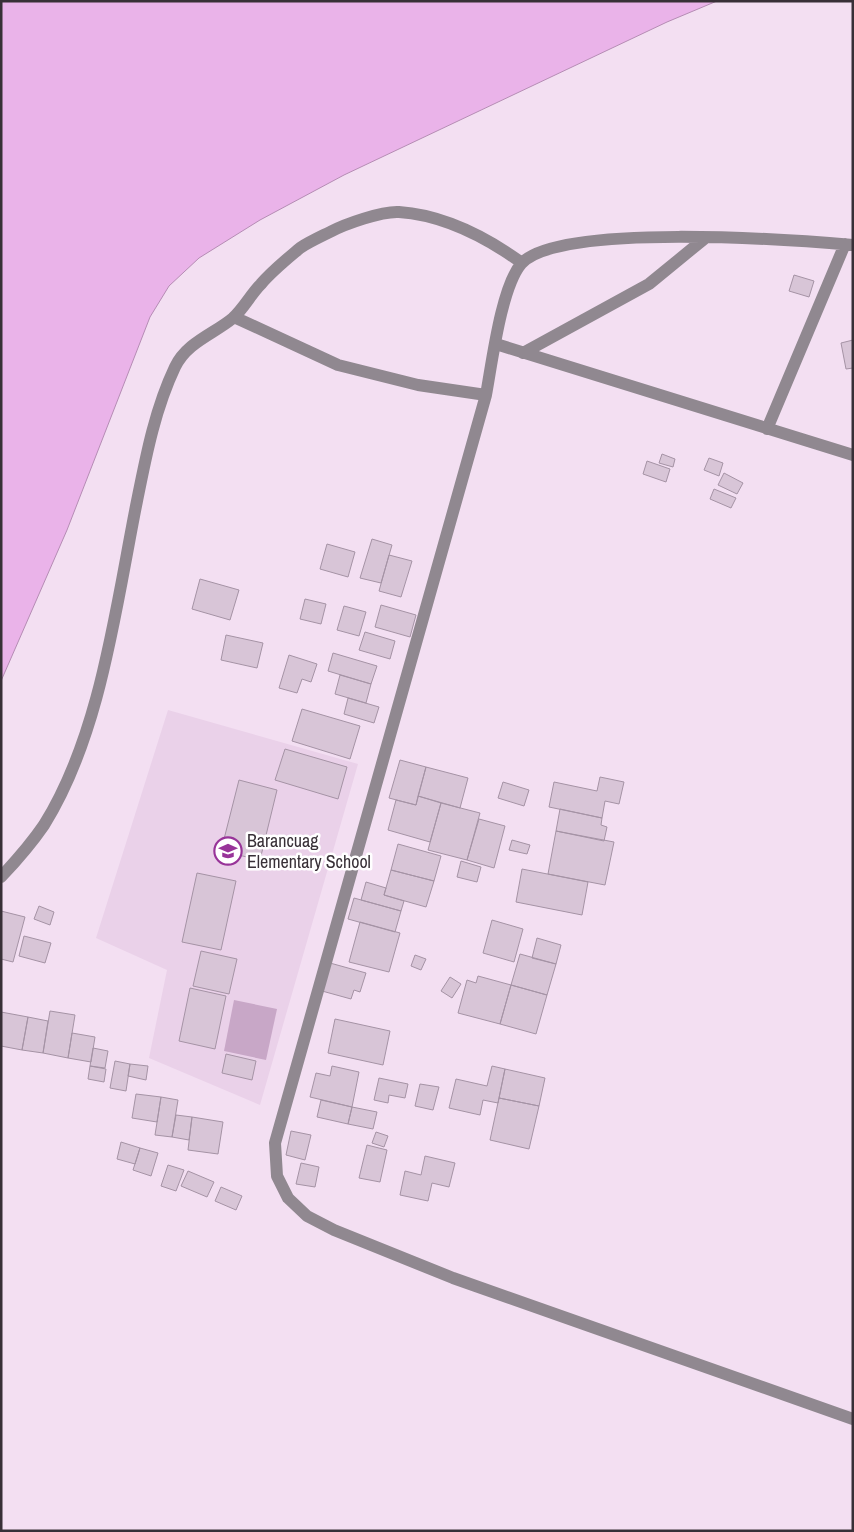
<svg xmlns="http://www.w3.org/2000/svg" width="854" height="1532" viewBox="0 0 854 1532" font-family="'Archivo Narrow',sans-serif">
  <rect width="100%" height="100%" fill="#f3dff2"/>
  <path fill="#ead1e9" d="M 168,710 L 358,764 L 260,1105 L 149,1058 L 167,970 L 96,938 Z"/>
  <path fill="#c8a7c7" d="M 234,1000 L 277,1009 L 266,1060 L 224,1051 Z"/>
  <path fill="#eab3e9" stroke="#b58cb4" d="M 1,1 L 717,1 L 667,22 L 344,175 L 260,220 L 199,258 L 169,286 L 150,317 L 67,530 L 1,681 Z"/>
  <path fill="#d8c5d7" stroke="#a593a5" d="M 794,275 L 814,281 L 809,297 L 789,291 Z
    M 853,340 L 853,368 L 846,369 L 841,343 Z
    M 662,454 L 675,459 L 673,467 L 659,463 Z
    M 709,458 L 723,463 L 719,476 L 704,470 Z
    M 647,461 L 670,469 L 666,482 L 643,474 Z
    M 724,473 L 743,483 L 737,494 L 718,485 Z
    M 714,489 L 736,498 L 731,508 L 710,499 Z
    M 372,539 L 392,545 L 381,583 L 360,578 Z
    M 327,544 L 355,552 L 348,577 L 320,569 Z
    M 389,555 L 412,561 L 401,597 L 379,591 Z
    M 200,579 L 239,590 L 230,620 L 192,609 Z
    M 305,599 L 326,604 L 321,624 L 300,619 Z
    M 381,605 L 416,615 L 410,637 L 375,627 Z
    M 344,606 L 366,612 L 359,636 L 337,630 Z
    M 365,632 L 395,641 L 390,659 L 359,650 Z
    M 226,635 L 263,643 L 257,668 L 221,660 Z
    M 333,653 L 377,666 L 371,684 L 328,671 Z
    M 289,655 L 317,664 L 311,682 L 302,679 L 297,693 L 279,688 Z
    M 340,675 L 371,684 L 366,703 L 335,694 Z
    M 348,698 L 379,707 L 374,723 L 344,714 Z
    M 302,709 L 360,726 L 350,759 L 292,741 Z
    M 285,749 L 347,767 L 338,799 L 275,780 Z
    M 400,760 L 426,767 L 416,805 L 389,798 Z
    M 426,767 L 468,778 L 460,808 L 418,796 Z
    M 600,777 L 624,782 L 619,804 L 605,801 L 602,818 L 549,807 L 554,782 L 597,791 Z
    M 239,780 L 277,790 L 260,860 L 221,851 Z
    M 503,782 L 529,790 L 524,806 L 498,798 Z
    M 418,796 L 441,803 L 430,842 L 388,830 L 396,800 L 416,805 Z
    M 441,803 L 480,813 L 467,860 L 428,850 Z
    M 560,809 L 602,818 L 601,825 L 607,827 L 604,841 L 556,831 Z
    M 479,819 L 505,826 L 494,868 L 467,860 Z
    M 556,831 L 614,842 L 605,885 L 548,874 Z
    M 512,840 L 530,845 L 527,854 L 509,850 Z
    M 398,844 L 441,856 L 434,881 L 391,870 Z
    M 461,861 L 481,867 L 477,882 L 457,877 Z
    M 522,869 L 588,882 L 582,915 L 516,902 Z
    M 391,870 L 434,881 L 426,907 L 384,895 Z
    M 197,873 L 236,881 L 221,950 L 182,942 Z
    M 366,882 L 386,888 L 384,895 L 404,901 L 401,911 L 361,900 Z
    M 354,898 L 401,911 L 395,932 L 348,919 Z
    M 39,906 L 54,912 L 50,925 L 34,919 Z
    M 1,911 L 25,917 L 13,962 L 1,959 Z
    M 492,920 L 523,929 L 514,962 L 483,953 Z
    M 360,922 L 400,933 L 389,972 L 349,962 Z
    M 24,936 L 51,943 L 45,963 L 19,956 Z
    M 537,938 L 561,945 L 556,964 L 532,958 Z
    M 201,951 L 237,959 L 229,994 L 193,986 Z
    M 520,954 L 556,964 L 547,995 L 511,985 Z
    M 415,955 L 426,959 L 421,970 L 411,966 Z
    M 330,963 L 366,973 L 360,992 L 354,990 L 351,999 L 322,991 Z
    M 478,976 L 511,985 L 500,1024 L 458,1013 L 467,980 L 476,983 Z
    M 450,977 L 461,984 L 452,998 L 441,991 Z
    M 511,985 L 547,995 L 536,1034 L 500,1024 Z
    M 190,988 L 226,996 L 215,1049 L 179,1041 Z
    M 50,1011 L 75,1015 L 68,1058 L 43,1053 Z
    M 1,1012 L 28,1017 L 22,1050 L 1,1046 Z
    M 28,1017 L 48,1021 L 43,1053 L 22,1050 Z
    M 335,1019 L 390,1031 L 383,1065 L 328,1053 Z
    M 72,1033 L 95,1037 L 91,1062 L 68,1058 Z
    M 93,1048 L 108,1051 L 105,1068 L 90,1066 Z
    M 226,1054 L 256,1061 L 252,1080 L 222,1073 Z
    M 115,1061 L 130,1064 L 126,1091 L 110,1088 Z
    M 130,1064 L 148,1066 L 146,1080 L 128,1076 Z
    M 90,1066 L 106,1069 L 104,1082 L 88,1079 Z
    M 332,1066 L 359,1072 L 352,1107 L 310,1097 L 316,1073 L 330,1076 Z
    M 492,1066 L 505,1069 L 498,1103 L 483,1100 L 480,1115 L 449,1108 L 456,1079 L 487,1086 Z
    M 505,1069 L 545,1078 L 539,1106 L 499,1098 Z
    M 379,1078 L 408,1084 L 405,1098 L 389,1095 L 388,1103 L 374,1100 Z
    M 420,1084 L 439,1087 L 433,1110 L 415,1106 Z
    M 136,1094 L 161,1097 L 157,1122 L 132,1118 Z
    M 161,1097 L 178,1100 L 172,1137 L 155,1135 Z
    M 499,1098 L 539,1106 L 529,1149 L 490,1140 Z
    M 321,1100 L 352,1107 L 348,1124 L 317,1117 Z
    M 352,1107 L 377,1112 L 373,1129 L 348,1124 Z
    M 176,1115 L 192,1117 L 189,1140 L 172,1137 Z
    M 192,1117 L 223,1122 L 218,1154 L 188,1150 Z
    M 291,1131 L 311,1135 L 305,1160 L 286,1155 Z
    M 376,1132 L 388,1136 L 384,1147 L 372,1143 Z
    M 121,1142 L 140,1148 L 135,1164 L 117,1159 Z
    M 367,1145 L 387,1150 L 380,1182 L 359,1178 Z
    M 140,1148 L 158,1153 L 151,1176 L 133,1170 Z
    M 425,1156 L 455,1163 L 449,1187 L 432,1183 L 428,1201 L 400,1195 L 405,1171 L 421,1175 Z
    M 301,1163 L 319,1167 L 315,1187 L 296,1184 Z
    M 168,1165 L 184,1170 L 176,1191 L 161,1186 Z
    M 188,1171 L 214,1182 L 207,1197 L 181,1186 Z
    M 221,1187 L 242,1196 L 236,1210 L 215,1201 Z"/>
  <g fill="none" stroke-linecap="round" stroke-linejoin="round">
    <path stroke="#908890" stroke-width="12" d="M 853,245 C 795,240 556,222 521,264 C 501,288 492,363 486,395 L 275,1143 L 277,1176 L 288,1198 L 307,1216 L 334,1230 L 453,1278 L 853,1419
      M 234,317 L 338,365 L 418,385 L 486,395
      M 496,344 L 853,455
      M 523,353 L 649,284 L 704,239
      M 767,429 L 845,244
      M 1,877 C 17,860 31,844 44,825 C 101,734 116,605 137,501 C 146,456 155,409 175,367 C 187,342 214,334 233,318 C 244,308 251,294 261,284 C 272,271 287,259 300,248 C 309,242 320,237 330,232 C 345,224 382,211 399,212 C 444,215 486,237 522,263"/>
  </g>
  <defs>
    <g id="school-ring" transform="scale(1.4375)"><circle r="9.5" fill="#fff" stroke="#983499" stroke-width="1.5"/><path d="M0-5L7-2L0 1L-7-2ZM-4 1L0 2.5L4 1V4Q0 6-4 4Z" fill="#983499"/></g>
  </defs>
  <g fill-rule="evenodd">
    <use href="#school-ring" x="228" y="851"/>
  </g>
  <g text-anchor="middle" stroke-width="5" stroke-linejoin="round" paint-order="stroke">
    <g font-size="18" fill="#383037" stroke="#fff" text-anchor="start">
      <text x="247" y="847">Barancuag<tspan x="247" dy="21">Elementary School</tspan></text>
    </g>
  </g>
  <rect width="854" height="1532" fill="none" stroke="#383037" stroke-width="5"/>
</svg>
